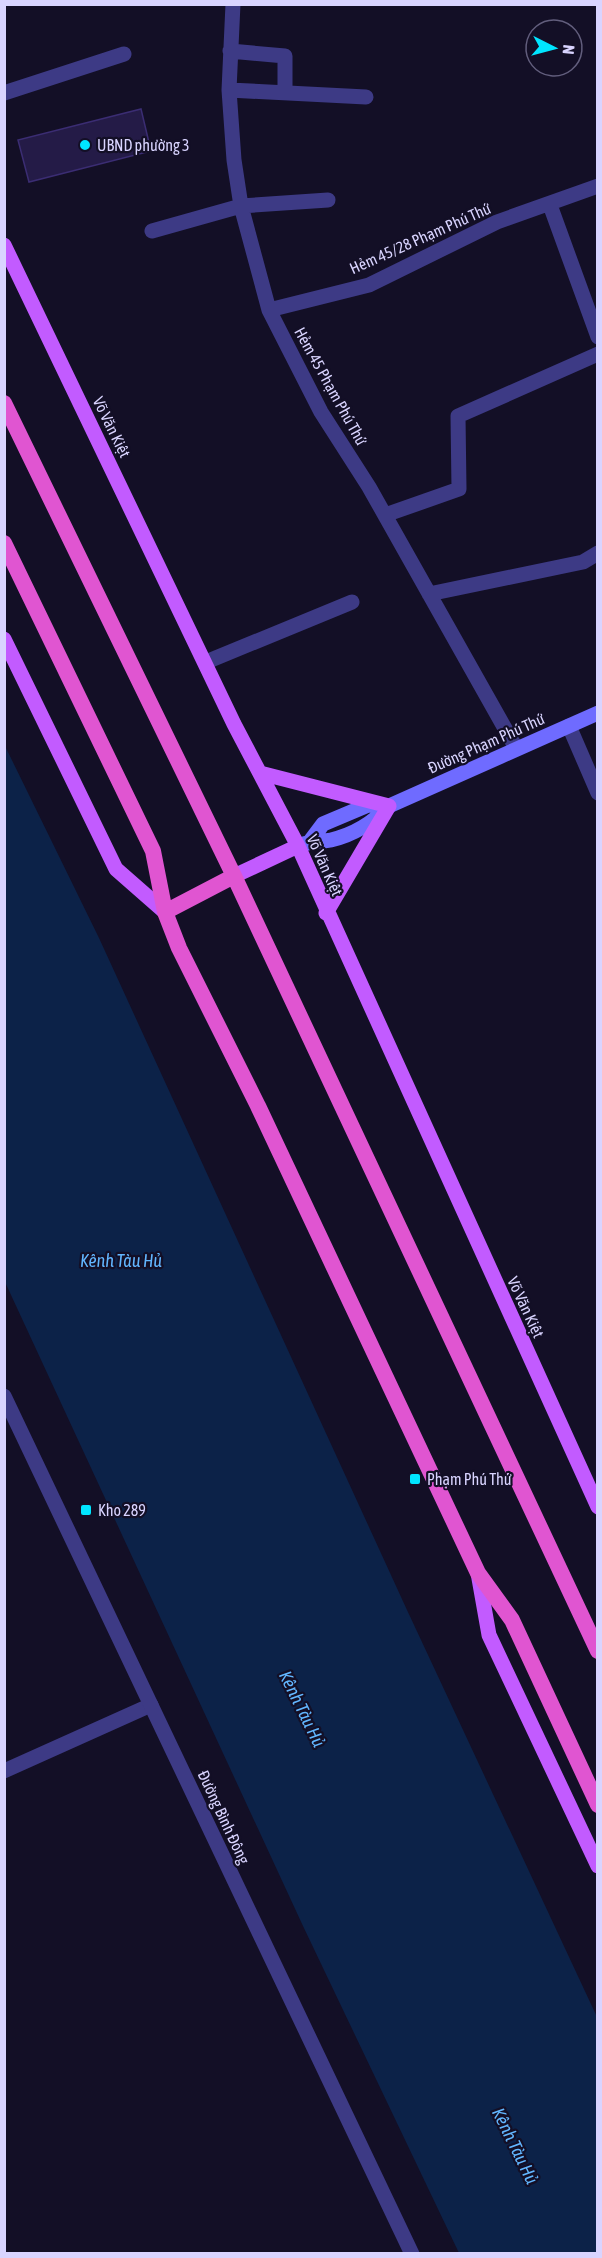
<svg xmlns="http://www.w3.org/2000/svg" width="602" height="2258" viewBox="0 0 602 2258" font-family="'Asap Condensed',sans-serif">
  <rect width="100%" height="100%" fill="#130f26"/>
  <path fill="#0c2248" d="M 5,746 L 99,938 L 407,1610 L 597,2017 L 597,2253 L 459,2253 L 303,1926 L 5,1282 Z"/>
  <path fill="#241b47" stroke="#3b2d73" stroke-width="1.5" d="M 141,109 L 151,151 L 29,182 L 18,140 Z"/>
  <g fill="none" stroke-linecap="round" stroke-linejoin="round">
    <path stroke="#3d3a85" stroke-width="15" d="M 233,4 L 229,90 L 234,160 L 241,206 L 269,310 L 321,412 L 369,487 L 516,748
      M 230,51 L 285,56 L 285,92
      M 229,90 L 366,97
      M 4,93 L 124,54
      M 550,205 L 598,337
      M 152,231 L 241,206 L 328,200
      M 269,310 L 369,285 L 497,222 L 598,186
      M 385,515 L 459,489 L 458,416 L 598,354
      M 429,594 L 583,562 L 598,553
      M 206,662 L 352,602
      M 569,726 L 598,793"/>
    <path stroke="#3d3a85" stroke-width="15" d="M 4,1771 L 151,1705"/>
    <path stroke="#3d3a85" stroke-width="15" d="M 4,1396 L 412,2254"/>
    <path stroke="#6f6bff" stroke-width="15" d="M 311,840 L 323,824 L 368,805 L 383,806
      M 298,846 C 314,839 317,843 331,840 C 353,835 374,822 389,806 L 598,713"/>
    <path stroke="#c25bff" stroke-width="15" d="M 4,245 L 234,724 L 298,846 L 598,1507
      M 4,639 L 116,869 L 165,912
      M 260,773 L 389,806 L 326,913
      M 234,876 L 298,846
      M 478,1573 L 489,1635 L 598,1866"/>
    <path stroke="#e055d1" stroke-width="16" d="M 4,403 L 234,876 L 598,1651
      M 4,543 L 153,851 L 165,912 L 179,948 L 258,1106 L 478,1573 L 512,1620 L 598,1805
      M 165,912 L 234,876"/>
  </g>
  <g fill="#00e5ff" stroke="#130f26" stroke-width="2">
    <circle cx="85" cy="145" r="6"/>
    <rect x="409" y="1473" width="12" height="12" rx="3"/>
    <rect x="80" y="1504" width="12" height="12" rx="3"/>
  </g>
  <g text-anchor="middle" stroke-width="4.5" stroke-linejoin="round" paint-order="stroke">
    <g font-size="16" fill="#d9d4ff" stroke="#130f26" text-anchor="start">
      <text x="97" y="151">UBND phường 3</text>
      <text x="427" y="1485">Phạm Phú Thứ</text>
      <text x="98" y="1516">Kho 289</text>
    </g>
    <g font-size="16" fill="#d9d4ff" stroke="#130f26">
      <text transform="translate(420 238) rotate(-24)" y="6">Hẻm 45/28 Phạm Phú Thứ</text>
      <text transform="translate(331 386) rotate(61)" y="6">Hẻm 45 Phạm Phú Thứ</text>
      <text transform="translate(112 427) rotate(64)" y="6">Võ Văn Kiệt</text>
      <text transform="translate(486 743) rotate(-24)" y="6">Đường Phạm Phú Thứ</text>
      <text transform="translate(325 865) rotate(66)" y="6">Võ Văn Kiệt</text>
      <text transform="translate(526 1307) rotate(65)" y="6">Võ Văn Kiệt</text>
      <text transform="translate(224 1817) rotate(65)" y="6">Đường Bình Đông</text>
    </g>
    <g font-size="18" font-style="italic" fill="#62b6ff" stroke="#130f26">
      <text x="121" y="1267">Kênh Tàu Hủ</text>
      <text transform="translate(302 1709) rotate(64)" y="6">Kênh Tàu Hủ</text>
      <text transform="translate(515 2146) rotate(64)" y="6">Kênh Tàu Hủ</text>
    </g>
  </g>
  <rect width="602" height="2258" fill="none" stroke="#d9d4ff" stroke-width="12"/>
  <g transform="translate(554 48) rotate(96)"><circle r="28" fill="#130f26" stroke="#625e7d" stroke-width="1.5"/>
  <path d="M0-4.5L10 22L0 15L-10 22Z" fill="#00e5ff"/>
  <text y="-9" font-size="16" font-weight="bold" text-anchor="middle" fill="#d9d4ff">N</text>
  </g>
</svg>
